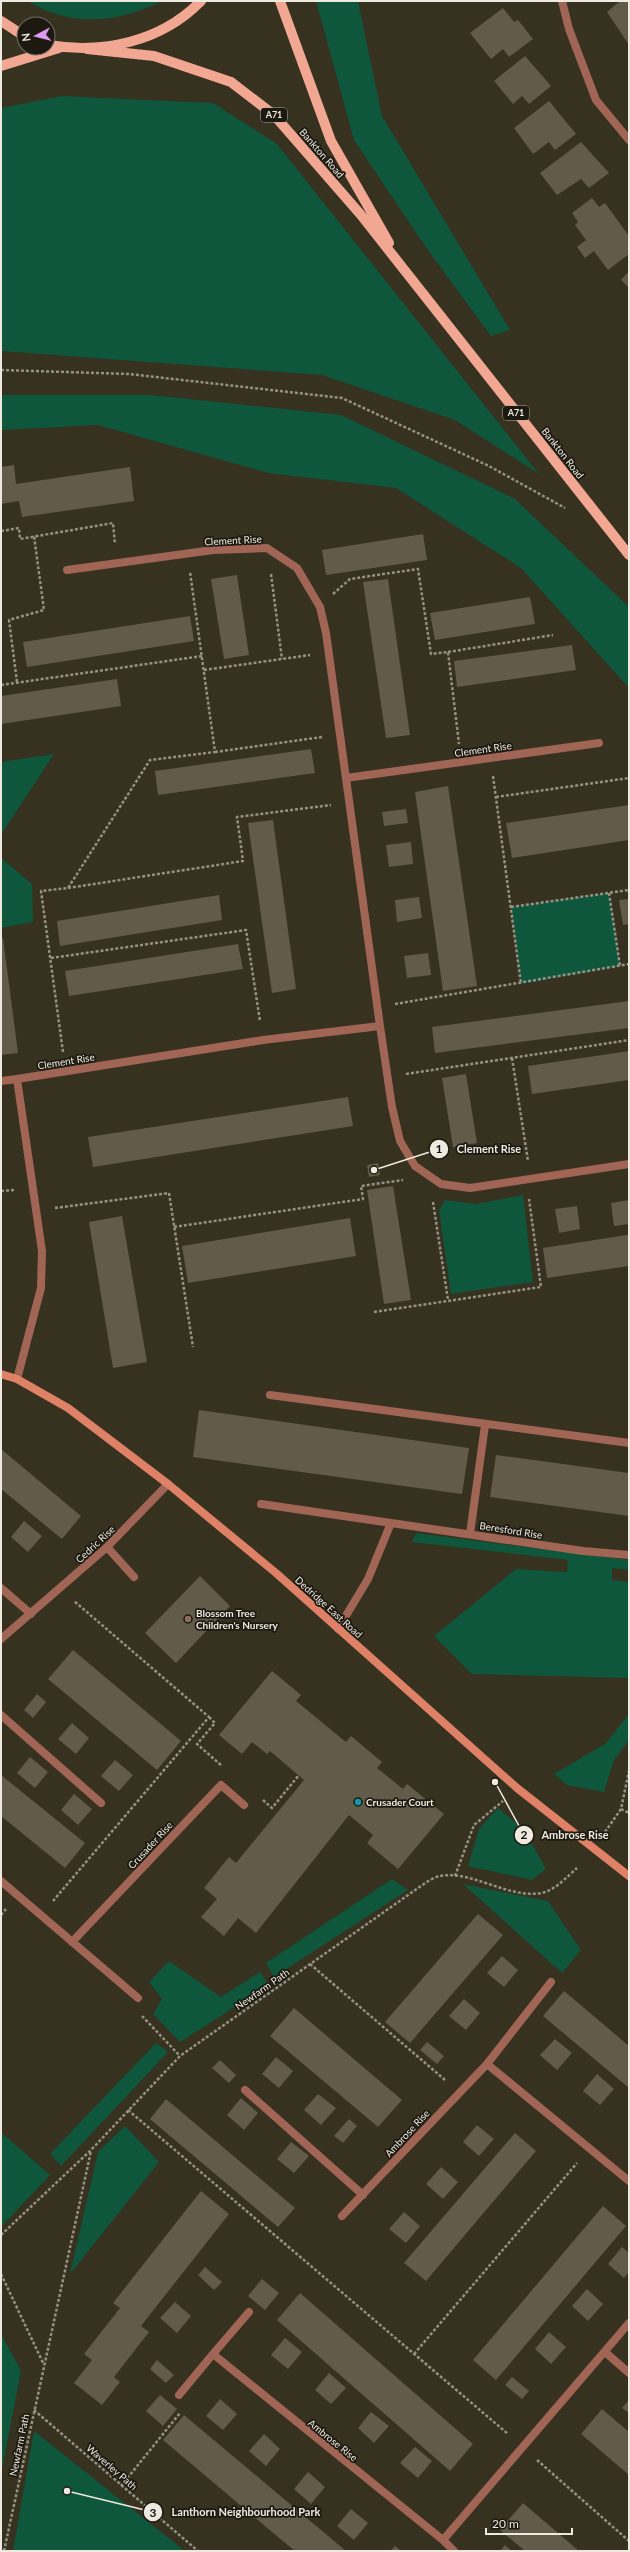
<svg xmlns="http://www.w3.org/2000/svg" width="630" height="2552" viewBox="0 0 630 2552" font-family="Lato,sans-serif">
  <rect width="100%" height="100%" fill="#373120"/>
  <path fill="#0e563c" d="M 28,1 L 161,1 C 155,5 147,7 141,10 C 104,24 62,23 28,1 Z
    M 316,1 L 358,1 L 382,116 L 510,330 L 491,336 L 425,246 L 354,140 Z
    M 62,96 L 213,103 L 277,144 L 539,474 L 455,420 L 322,375 L 1,351 L 1,108 Z
    M 1,395 L 151,395 L 341,415 L 515,499 L 629,607 L 629,688 L 521,568 L 396,488 L 268,473 L 98,425 L 1,430 Z
    M 54,754 L 1,835 L 1,762 Z
    M 1,858 L 32,884 L 33,922 L 1,928 Z
    M 609,893 L 620,966 L 521,984 L 511,907 Z
    M 523,1195 L 533,1282 L 451,1294 L 439,1210 L 445,1200 L 476,1204 Z
    M 416,1533 L 629,1560 L 629,1570 L 612,1568 L 612,1580 L 629,1582 L 629,1678 L 472,1674 L 434,1636 L 516,1569 L 567,1572 L 568,1560 L 412,1542 Z
    M 629,1714 L 629,1740 L 614,1760 L 604,1792 L 567,1785 L 554,1774 L 605,1744 Z
    M 498,1808 C 525,1829 530,1839 546,1869 L 532,1880 L 468,1866 L 479,1829 Z
    M 392,1879 L 408,1890 L 274,1977 L 266,1963 Z
    M 463,1884 L 548,1901 L 581,1950 L 562,1973 Z
    M 169,1961 L 221,1997 L 260,1972 L 269,1985 L 180,2042 L 153,2014 L 162,1999 L 149,1982 Z
    M 156,2043 L 168,2052 L 61,2166 L 50,2154 Z
    M 125,2126 L 159,2162 L 70,2274 L 98,2152 Z
    M 3,2134 L 50,2175 L 1,2227 L 1,2136 Z
    M 1,2334 L 21,2371 L 1,2474 Z
    M 34,2431 L 185,2551 L 13,2551 Z"/>
  <path fill="#635b49" d="M 620,1 L 629,1 L 629,45 L 607,12 Z
    M 503,8 L 514,22 L 518,20 L 533,39 L 509,57 L 503,49 L 491,59 L 470,33 Z
    M 525,56 L 551,86 L 529,104 L 522,96 L 513,104 L 494,81 Z
    M 549,101 L 576,134 L 555,150 L 549,142 L 533,154 L 514,128 Z
    M 581,142 L 609,173 L 589,188 L 581,179 L 557,195 L 540,173 Z
    M 592,198 L 599,207 L 605,203 L 629,236 L 629,254 L 608,270 L 594,251 L 585,258 L 577,247 L 586,240 L 575,225 L 578,222 L 572,213 Z
    M 629,271 L 629,288 L 621,280 Z
    M 14,465 L 16,484 L 130,467 L 134,501 L 22,517 L 19,501 L 1,504 L 1,467 Z
    M 423,534 L 427,560 L 326,575 L 322,550 Z
    M 237,575 L 249,655 L 224,659 L 211,579 Z
    M 388,579 L 410,735 L 386,738 L 363,582 Z
    M 530,597 L 535,624 L 435,640 L 430,613 Z
    M 190,616 L 194,641 L 27,667 L 23,642 Z
    M 572,645 L 576,670 L 457,687 L 454,661 Z
    M 117,679 L 121,706 L 1,724 L 1,696 Z
    M 311,749 L 315,773 L 158,795 L 155,771 Z
    M 448,786 L 477,986 L 443,991 L 415,792 Z
    M 629,805 L 629,840 L 512,858 L 506,823 Z
    M 406,809 L 408,823 L 384,826 L 382,812 Z
    M 273,820 L 296,989 L 272,993 L 248,823 Z
    M 411,842 L 413,864 L 389,867 L 386,845 Z
    M 219,895 L 222,920 L 60,946 L 57,921 Z
    M 419,897 L 422,918 L 397,922 L 395,900 Z
    M 629,899 L 629,924 L 623,925 L 619,900 Z
    M 1,938 L 3,938 L 18,1053 L 1,1055 Z
    M 238,944 L 243,969 L 69,996 L 65,971 Z
    M 428,953 L 431,975 L 407,978 L 404,956 Z
    M 629,1001 L 629,1028 L 435,1053 L 432,1027 Z
    M 629,1051 L 629,1080 L 532,1094 L 528,1066 Z
    M 466,1074 L 477,1143 L 453,1147 L 442,1078 Z
    M 348,1097 L 353,1126 L 93,1167 L 88,1137 Z
    M 378,1163 L 380,1175 L 369,1177 L 367,1165 Z
    M 393,1186 L 411,1300 L 384,1304 L 367,1190 Z
    M 629,1200 L 629,1224 L 614,1226 L 611,1203 Z
    M 577,1206 L 580,1229 L 559,1233 L 555,1209 Z
    M 122,1216 L 147,1362 L 113,1368 L 89,1222 Z
    M 350,1218 L 356,1256 L 188,1283 L 182,1246 Z
    M 627,1235 L 629,1235 L 629,1266 L 547,1278 L 543,1248 Z
    M 199,1410 L 469,1448 L 462,1494 L 193,1457 Z
    M 1,1449 L 81,1516 L 62,1539 L 1,1489 Z
    M 496,1455 L 629,1473 L 629,1516 L 490,1497 Z
    M 24,1521 L 42,1536 L 28,1552 L 11,1537 Z
    M 200,1576 L 230,1606 L 176,1663 L 145,1633 Z
    M 73,1650 L 181,1741 L 157,1770 L 48,1679 Z
    M 272,1671 L 301,1695 L 296,1701 L 346,1742 L 351,1736 L 382,1762 L 377,1768 L 403,1789 L 407,1784 L 444,1814 L 398,1869 L 367,1843 L 373,1835 L 349,1815 L 256,1933 L 238,1918 L 224,1936 L 201,1917 L 217,1899 L 204,1888 L 229,1857 L 236,1863 L 304,1780 L 270,1751 L 267,1754 L 252,1742 L 242,1754 L 219,1735 Z
    M 37,1694 L 46,1702 L 33,1718 L 24,1710 Z
    M 72,1723 L 89,1738 L 76,1754 L 58,1739 Z
    M 30,1757 L 48,1772 L 35,1788 L 17,1773 Z
    M 115,1760 L 133,1775 L 119,1791 L 101,1776 Z
    M 1,1775 L 85,1843 L 65,1868 L 1,1816 Z
    M 74,1794 L 92,1809 L 78,1825 L 61,1810 Z
    M 478,1914 L 503,1935 L 410,2043 L 385,2022 Z
    M 502,1956 L 518,1970 L 504,1987 L 487,1973 Z
    M 564,1991 L 629,2046 L 629,2088 L 543,2016 Z
    M 464,1999 L 480,2013 L 466,2030 L 449,2016 Z
    M 294,2008 L 402,2100 L 378,2127 L 270,2036 Z
    M 555,2039 L 572,2053 L 557,2070 L 540,2055 Z
    M 427,2042 L 444,2056 L 437,2064 L 420,2050 Z
    M 276,2057 L 293,2071 L 279,2088 L 262,2074 Z
    M 220,2060 L 236,2075 L 229,2083 L 212,2068 Z
    M 597,2074 L 614,2089 L 600,2105 L 583,2091 Z
    M 318,2094 L 336,2108 L 321,2125 L 304,2110 Z
    M 241,2098 L 258,2113 L 244,2130 L 227,2115 Z
    M 166,2099 L 295,2208 L 278,2227 L 150,2119 Z
    M 349,2119 L 357,2126 L 343,2143 L 334,2136 Z
    M 477,2125 L 494,2139 L 479,2156 L 463,2142 Z
    M 515,2133 L 536,2151 L 426,2281 L 404,2263 Z
    M 291,2142 L 309,2156 L 294,2173 L 277,2159 Z
    M 441,2167 L 458,2182 L 443,2199 L 426,2184 Z
    M 201,2191 L 229,2214 L 141,2326 L 149,2332 L 114,2377 L 120,2382 L 102,2405 L 74,2383 L 92,2360 L 84,2354 L 120,2308 L 113,2303 Z
    M 603,2206 L 626,2226 L 496,2380 L 473,2360 Z
    M 404,2212 L 420,2226 L 406,2243 L 389,2229 Z
    M 622,2247 L 629,2253 L 629,2272 L 624,2278 L 608,2264 Z
    M 205,2267 L 222,2282 L 214,2290 L 198,2275 Z
    M 262,2279 L 279,2293 L 265,2310 L 248,2296 Z
    M 587,2289 L 603,2304 L 588,2321 L 572,2306 Z
    M 300,2293 L 473,2444 L 450,2471 L 277,2320 Z
    M 175,2302 L 191,2316 L 177,2333 L 160,2318 Z
    M 549,2332 L 566,2347 L 551,2364 L 535,2349 Z
    M 285,2338 L 302,2352 L 288,2369 L 271,2355 Z
    M 157,2360 L 174,2375 L 166,2383 L 150,2369 Z
    M 329,2373 L 346,2388 L 331,2404 L 315,2390 Z
    M 512,2377 L 529,2391 L 522,2399 L 505,2385 Z
    M 160,2395 L 177,2409 L 163,2426 L 146,2411 Z
    M 220,2399 L 237,2414 L 223,2430 L 206,2416 Z
    M 629,2400 L 629,2413 L 622,2408 Z
    M 602,2409 L 629,2432 L 629,2475 L 581,2434 Z
    M 371,2412 L 389,2426 L 374,2443 L 358,2428 Z
    M 184,2415 L 315,2525 L 346,2551 L 295,2551 L 272,2532 L 163,2440 Z
    M 264,2434 L 280,2449 L 266,2466 L 249,2451 Z
    M 415,2447 L 432,2461 L 418,2478 L 400,2463 Z
    M 308,2472 L 325,2487 L 311,2504 L 294,2489 Z
    M 523,2503 L 579,2551 L 525,2551 L 500,2530 Z
    M 351,2509 L 368,2523 L 354,2540 L 337,2526 Z
    M 505,2545 L 512,2551 L 500,2551 Z
    M 395,2546 L 401,2551 L 390,2551 Z"/>
  <g fill="none" stroke-linecap="round" stroke-linejoin="round">
    <path stroke="#969183" stroke-width="2.5" stroke-dasharray="3 2" stroke-linecap="butt" d="M 1,370 L 129,374 L 342,398 L 489,466 L 565,508
      M 1,531 L 19,528 L 20,539 L 113,523 L 115,544
      M 271,574 L 282,659
      M 333,594 L 350,579 L 418,569 L 431,654 L 448,652 L 459,744
      M 448,652 L 553,635
      M 204,670 L 310,655
      M 17,682 L 9,620 L 44,610 L 34,536
      M 1,685 L 202,656
      M 215,752 L 322,737
      M 493,776 L 521,984
      M 496,797 L 629,778
      M 68,888 L 243,861 L 237,817 L 331,805
      M 609,893 L 620,966
      M 511,907 L 629,890
      M 51,958 L 246,930 L 260,1021
      M 395,1004 L 629,964
      M 63,1052 L 41,891 L 68,888 L 150,760 L 215,752 L 190,572
      M 512,1058 L 528,1161
      M 406,1074 L 629,1040
      M 1,1191 L 14,1190
      M 433,1202 L 448,1300
      M 55,1208 L 169,1193 L 193,1347
      M 174,1227 L 363,1199 L 361,1186 L 403,1180
      M 374,1312 L 541,1287 L 529,1199
      M 209,1717 L 215,1723 L 197,1744 L 222,1766
      M 263,1800 L 272,1808 L 299,1775
      M 621,1809 L 629,1813
      M 605,1832 L 621,1809 L 629,1771
      M 455,1876 L 474,1825 L 503,1801
      M 53,1901 L 209,1717 L 74,1601
      M 1,1915 L 6,1909
      M 310,1964 L 445,2080
      M 142,2016 L 180,2056
      M 128,2110 L 508,2434
      M 1,2235 L 91,2150 L 180,2056 L 418,1888 C 424,1884 433,1877 440,1876 C 472,1870 508,1899 542,1893 C 555,1890 568,1876 577,1868
      M 1,2274 L 44,2365
      M 414,2354 L 577,2163
      M 34,2410 L 198,2551
      M 537,2460 L 629,2541
      M 121,2486 L 180,2413
      M 4,2551 L 91,2151"/>
    <path stroke="#a16555" stroke-width="8" d="M 270,1395 L 629,1443
      M 470,1534 L 485,1425
      M 107,1547 L 134,1577"/>
    <path stroke="#a16555" stroke-width="8" d="M 562,1 L 569,29 L 596,100 L 629,140
      M 346,778 L 599,743
      M 380,1026 L 392,1107 L 400,1141 L 415,1166 L 441,1184 L 470,1188 L 629,1164
      M 17,1079 L 263,1040 L 380,1026 L 326,633 L 320,607 L 297,568 L 267,548 L 213,550 L 67,570
      M 1,1081 L 17,1079 L 42,1251 L 41,1288 L 17,1379
      M 261,1504 L 391,1523 L 368,1579 L 338,1629
      M 391,1523 L 583,1551 L 629,1555
      M 1,1588 L 31,1614
      M 1,1639 L 107,1547 L 168,1484
      M 1,1715 L 101,1803
      M 1,1881 L 138,1998
      M 72,1942 L 221,1785 L 244,1805
      M 487,2064 L 551,1982
      M 245,2090 L 363,2195
      M 342,2216 L 487,2064 L 629,2181
      M 605,2352 L 629,2373
      M 213,2354 L 249,2312
      M 179,2395 L 213,2354 L 443,2540
      M 454,2551 L 443,2540 L 629,2323"/>
    <path stroke="#df8166" stroke-width="8" d="M 1,1374 L 17,1379 L 68,1408 L 168,1484 L 276,1573 L 517,1788 L 629,1876"/>
    <path stroke="#f1a792" stroke-width="10" d="M 280,1 L 331,141 L 389,243
      M 1,21 L 24,36
      M 48,45 C 103,54 161,42 201,1
      M 87,49 L 154,56 L 231,82 L 274,115 L 361,215 L 629,555
      M 1,66 L 59,48"/>
  </g>
  <circle fill="#8d6e63" stroke="#1c1911" stroke-width="1.5" cx="188" cy="1619" r="4"/>
  <circle fill="#0f9aa8" stroke="#1c1911" stroke-width="1.5" cx="358" cy="1802" r="4"/>
  <g text-anchor="middle" stroke-width="3.5" stroke-linejoin="round" paint-order="stroke">
    <g fill="#1c1911" stroke="#afaba1" stroke-width="1">
      <rect x="261" y="108" width="26" height="14" rx="3"/>
      <rect x="503" y="406" width="26" height="14" rx="3"/>
    </g>
    <g font-size="9" font-weight="bold" fill="#eeeadf">
      <text x="274" y="118">A71</text>
      <text x="516" y="416">A71</text>
    </g>
    <g font-size="10" fill="#eeeadf" stroke="#1c1911">
      <text transform="translate(322 153) rotate(49)" y="4">Bankton Road</text>
      <text transform="translate(563 453) rotate(52)" y="4">Bankton Road</text>
      <text transform="translate(233 540) rotate(-3)" y="4">Clement Rise</text>
      <text transform="translate(483 749) rotate(-8)" y="4">Clement Rise</text>
      <text transform="translate(66 1061) rotate(-9)" y="4">Clement Rise</text>
      <text transform="translate(511 1530) rotate(9)" y="4">Beresford Rise</text>
      <text transform="translate(95 1544) rotate(-43)" y="4">Cedric Rise</text>
      <text transform="translate(329 1607) rotate(42)" y="4">Dedridge East Road</text>
      <text transform="translate(150 1845) rotate(-47)" y="4">Crusader Rise</text>
      <text transform="translate(262 1989) rotate(-35)" y="4">Newfarm Path</text>
      <text transform="translate(407 2133) rotate(-47)" y="4">Ambrose Rise</text>
      <text transform="translate(333 2440) rotate(39)" y="4">Ambrose Rise</text>
      <text transform="translate(19 2445) rotate(-78)" y="4">Newfarm Path</text>
      <text transform="translate(112 2467) rotate(41)" y="4">Waverley Path</text>
    </g>
    <g font-size="10" font-weight="bold" fill="#eeeadf" stroke="#1c1911" text-anchor="start">
      <text x="196" y="1617">Blossom Tree<tspan x="196" dy="12">Children's Nursery</tspan></text>
      <text x="366" y="1806">Crusader Court</text>
    </g>
  </g>
  <path fill="none" stroke="#eeeadf" stroke-width="1.5" d="M374 1170L439 1149M495 1782L524 1835M67 2491L153 2512"/>
  <g fill="#eeeadf" stroke="#1c1911" stroke-width="1.5">
    <circle cx="374" cy="1170" r="4"/>
    <circle cx="495" cy="1782" r="4"/>
    <circle cx="67" cy="2491" r="4"/>
    <circle cx="439" cy="1149" r="10"/>
    <circle cx="524" cy="1835" r="10"/>
    <circle cx="153" cy="2512" r="10"/>
  </g>
  <g font-size="12" text-anchor="middle" font-weight="bold" fill="#111">
    <text x="439" y="1153">1</text>
    <text x="524" y="1839">2</text>
    <text x="153" y="2517">3</text>
  </g>
  <g font-size="11" text-anchor="middle" font-weight="bold" fill="#eeeadf" stroke="#1c1911" stroke-width="3.5" stroke-linejoin="round" paint-order="stroke">
    <text x="489" y="1153">Clement Rise</text>
    <text x="575" y="1839">Ambrose Rise</text>
    <text x="246" y="2516">Lanthorn Neighbourhood Park</text>
  </g>
  <rect width="630" height="2552" fill="none" stroke="#eeeadf" stroke-width="4"/>
  <g transform="translate(36 36) rotate(263)"><circle r="19" fill="#1c1911" stroke="#706d63"/>
  <path d="M0-3L7 15L0 10L-7 15Z" fill="#dd99f3"/>
  <text y="-6" font-size="11" font-weight="bold" text-anchor="middle" fill="#eeeadf">N</text>
  </g>
  <path d="M486 2528v6h86v-6" fill="none" stroke="#eeeadf" stroke-width="2"/>
  <text x="492" y="2528" font-size="12" fill="#eeeadf" stroke="#1c1911" stroke-width="3" paint-order="stroke">20 m</text>
</svg>
